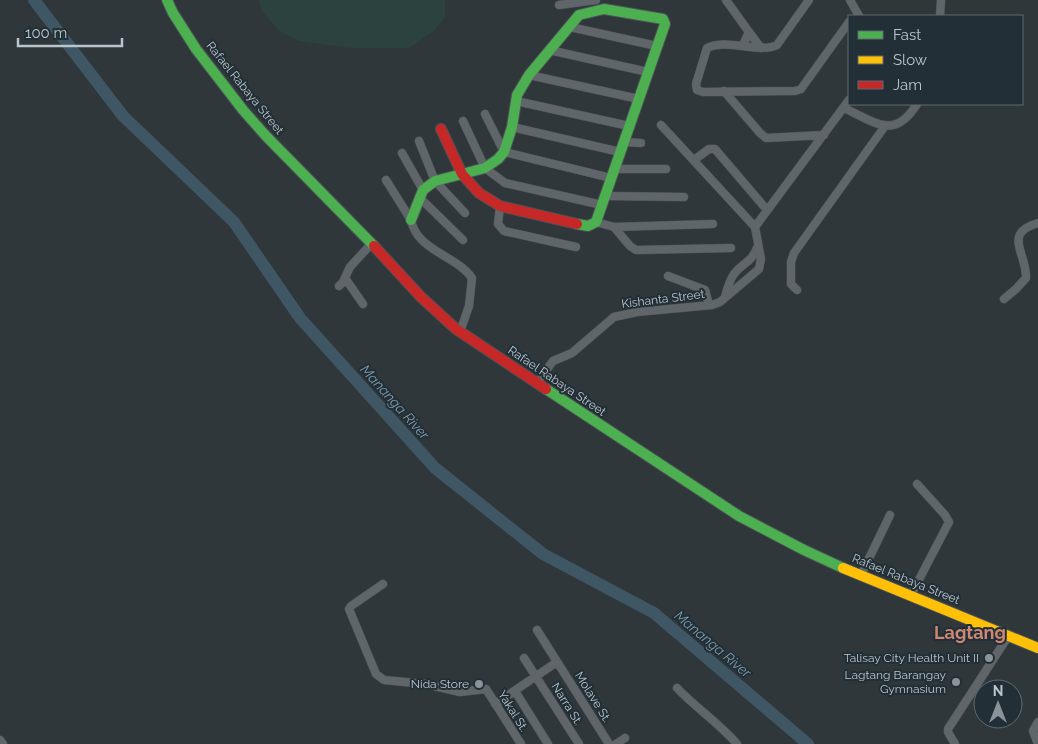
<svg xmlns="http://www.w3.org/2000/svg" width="1038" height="744" viewBox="0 0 1038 744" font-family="Raleway,sans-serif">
  <rect width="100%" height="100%" fill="#2f373b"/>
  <path fill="#2c423f" d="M 259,0 L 445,0 L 445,17 L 434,31 L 409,48 L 350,48 L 299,41 L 279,31 L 262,11 Z"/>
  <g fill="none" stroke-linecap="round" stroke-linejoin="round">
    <path stroke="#3f5764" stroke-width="12" d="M 34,0 L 123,116 L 234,222 L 300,318 L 435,468 L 543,554 L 654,613 L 808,744"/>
    <g stroke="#4c5256" stroke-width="9">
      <path id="street" d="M 726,0 L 749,32
        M 809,0 L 777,45 C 760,54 727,38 707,48 L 696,84 L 697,90 L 703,92 L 795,91 L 801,89 L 849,22
        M 850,0 L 859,16
        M 559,5 L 596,0
        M 940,16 L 941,0
        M 570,27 L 657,46
        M 743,45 L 749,32 L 761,48
        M 549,50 L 648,72
        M 529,75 L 639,99
        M 724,91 L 760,133 L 766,138 L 824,135
        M 516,101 L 629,126
        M 844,108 C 875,122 894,141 917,104
        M 485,114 L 504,152 L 611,178
        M 463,121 L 485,168 L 505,183 L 602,205
        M 512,127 L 620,152
        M 419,141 L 435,181 L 465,213
        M 624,142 L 641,143
        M 402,153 L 423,190
        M 694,160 L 709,149 L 715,149 L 767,210
        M 615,169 L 666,169
        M 386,180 L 411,220 C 417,251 456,255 472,278 L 469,306 L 460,332
        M 605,196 L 684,197
        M 419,197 L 463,240
        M 500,206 L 498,224 L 504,231 L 576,247
        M 596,222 L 614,227 L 713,224
        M 614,227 L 630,246 L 636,250 L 731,248
        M 755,227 L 849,100
        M 668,276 L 705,290 L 709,305
        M 345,278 L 363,304
        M 339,286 L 343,282 L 350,267 L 372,243
        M 797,290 L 791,284 L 791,262 L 794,253 L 885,126
        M 725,297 C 727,289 729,281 734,274 C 744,261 751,264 758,246
        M 1004,299 L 1016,289 L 1026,278 C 1027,254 1002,233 1038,223
        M 537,383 L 553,361 L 572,353 L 614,317 L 637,312 L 712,305 L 720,302 L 759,269 L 761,259 L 755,227 L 661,125
        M 861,575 L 890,515
        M 383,584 L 351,606 L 349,609 L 376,674 L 384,680 L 426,684 L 460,692 L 486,689 L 521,744
        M 911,595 L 949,522 L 945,515 L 917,484
        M 537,630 L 609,744
        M 524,658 L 579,744
        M 677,688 C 696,708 719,723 737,744
        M 515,691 L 548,744
        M 495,704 L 557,662
        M 0,740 L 3,744
        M 616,744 L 625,738
        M 955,744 L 948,732 L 948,729 L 1009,635
        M 1038,744 L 1033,731 L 1038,722"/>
    </g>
    <g stroke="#4c5256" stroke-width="12">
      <path id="fast" d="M 167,0 L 173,13 L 196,49 L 243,110 L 266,136 L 374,246
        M 411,220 L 423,190 L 435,181 L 485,168 L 498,159 L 504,152 L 512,127 L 517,95 L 529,75 L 579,15 L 604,9 L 663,19 L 665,24 L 596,222 L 588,226 L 577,224
        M 546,389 L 739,516 L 804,550 L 843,568"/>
    </g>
    <g stroke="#4c5256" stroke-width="12">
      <path id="slow" d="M 843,568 L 1038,648"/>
    </g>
    <g stroke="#4c5256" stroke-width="12">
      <path id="jam" d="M 441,129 L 462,174 L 479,193 L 500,206 L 577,224
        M 374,246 L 421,297 L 456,329 L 546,389"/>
    </g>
    <use href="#street" stroke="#5f6569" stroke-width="8"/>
    <use href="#fast" stroke="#4caf50" stroke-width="10"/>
    <use href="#slow" stroke="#ffc107" stroke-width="10"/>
    <use href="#jam" stroke="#c62828" stroke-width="10"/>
  </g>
  <g fill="#899399" stroke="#222f36" stroke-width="2">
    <circle cx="989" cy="658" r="5"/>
    <circle cx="956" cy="682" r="5"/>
    <circle cx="479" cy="684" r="5"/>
  </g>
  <g text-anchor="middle" stroke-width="4" stroke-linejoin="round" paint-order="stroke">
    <g font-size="12" fill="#bac4cb" stroke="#222f36">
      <text transform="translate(245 88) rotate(51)" y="4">Rafael Rabaya Street</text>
      <text transform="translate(663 299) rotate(-7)" y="4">Kishanta Street</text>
      <text transform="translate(557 381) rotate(34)" y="4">Rafael Rabaya Street</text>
      <text transform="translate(906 579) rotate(22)" y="4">Rafael Rabaya Street</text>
      <text transform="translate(593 697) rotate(58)" y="4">Molave St.</text>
      <text transform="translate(567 704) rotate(58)" y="4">Narra St.</text>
      <text transform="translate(513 711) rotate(58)" y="4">Yakal St.</text>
    </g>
    <g font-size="12" fill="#bac4cb" stroke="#222f36" text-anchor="end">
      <text x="979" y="662">Talisay City Health Unit II</text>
      <text x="946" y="679">Lagtang Barangay<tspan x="946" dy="14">Gymnasium</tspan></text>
      <text x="469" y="688">Nida Store</text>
    </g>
    <g font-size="14" font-style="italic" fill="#7e9aaa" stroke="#222f36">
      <text transform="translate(395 402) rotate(48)" y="5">Mananga River</text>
      <text transform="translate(713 644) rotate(40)" y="5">Mananga River</text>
    </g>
    <g font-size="18" font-weight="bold" fill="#cd8773" stroke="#222f36">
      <text x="970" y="639">Lagtang</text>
    </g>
  </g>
  <rect x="848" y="15" width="175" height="90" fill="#222f36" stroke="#5f6b72"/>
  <rect x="858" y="31" width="25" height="8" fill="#4caf50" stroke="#5f6b72"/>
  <text x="893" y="40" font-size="15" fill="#bac4cb">Fast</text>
  <rect x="858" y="56" width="25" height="8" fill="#ffc107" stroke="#5f6b72"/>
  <text x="893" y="65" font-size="15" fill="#bac4cb">Slow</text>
  <rect x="858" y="81" width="25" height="8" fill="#c62828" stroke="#5f6b72"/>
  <text x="893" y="90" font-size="15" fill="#bac4cb">Jam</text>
  <g transform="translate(998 704)"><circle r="24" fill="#222f36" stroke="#5f6b72"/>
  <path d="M0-4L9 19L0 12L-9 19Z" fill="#899399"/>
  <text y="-8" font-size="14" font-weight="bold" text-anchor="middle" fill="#bac4cb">N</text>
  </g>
  <path d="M18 38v8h104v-8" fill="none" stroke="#bac4cb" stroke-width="2.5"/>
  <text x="25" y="38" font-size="15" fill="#bac4cb" stroke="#222f36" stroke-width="4" paint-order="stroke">100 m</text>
</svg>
